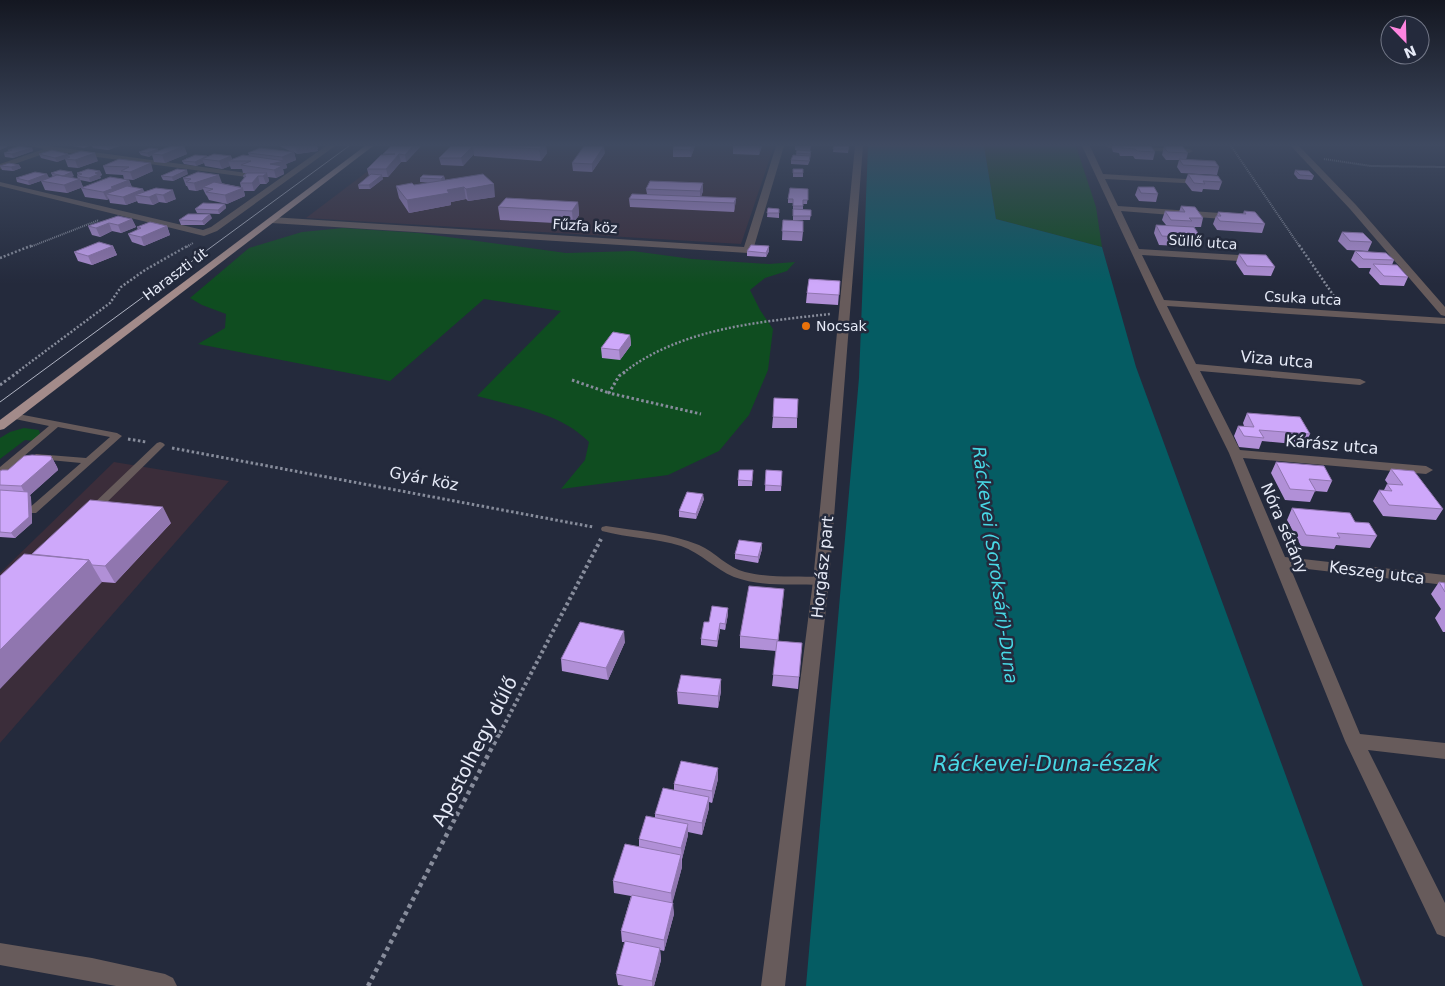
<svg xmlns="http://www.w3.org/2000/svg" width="1445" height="986" viewBox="0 0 1445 986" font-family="'DejaVu Sans',sans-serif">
  <rect width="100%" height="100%" fill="#242a3c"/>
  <path fill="#3b2d3a" d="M 401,146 L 774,146 L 741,244 L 306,218 Z
    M 114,462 L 229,481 L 0,743 L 0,573 Z"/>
  <path fill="#0f4d20" d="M 984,146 L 1076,146 L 1096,207 L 1102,247 L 996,219 Z
    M 343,228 L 419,233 L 566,253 L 633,251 L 692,259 L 769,264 L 795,262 L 787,271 L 765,278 L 750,290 L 760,310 L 773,329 L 768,370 L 749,415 L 719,451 L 668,475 L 561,489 L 585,460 L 589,442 C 560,412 516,407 477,396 L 561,311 L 484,299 L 390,381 L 198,344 L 225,328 L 226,314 L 202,305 L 190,298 L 249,248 L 302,232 Z
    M 24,428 L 39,430 L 40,434 L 35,441 L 25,440 L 0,459 L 0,438 L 10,432 Z"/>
  <path fill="#055c63" d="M 868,146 L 984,146 L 996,219 L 1102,247 L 1136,367 L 1363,986 L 806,986 L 859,378 Z"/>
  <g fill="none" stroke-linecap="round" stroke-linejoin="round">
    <path stroke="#878c9b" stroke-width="2" stroke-dasharray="1 1" stroke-linecap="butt" d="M 1231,146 L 1300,247
      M 1324,159 L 1371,166 L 1445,167
      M 30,247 L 99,220
      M 187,247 L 193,243"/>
    <path stroke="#878c9b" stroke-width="2.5" stroke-dasharray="2 2" stroke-linecap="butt" d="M 1299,245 L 1338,302
      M 0,258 L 33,245
      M 16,373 L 110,303 L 121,287 L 145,270 L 189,245
      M 623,373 C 681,328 759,322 830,314"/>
    <path stroke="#878c9b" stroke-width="3" stroke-dasharray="2.5 2.5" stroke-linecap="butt" d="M 625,372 L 619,376 L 609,393 L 701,414
      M 572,380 L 609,393
      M 0,385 L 18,372
      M 128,439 L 146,442
      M 172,448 L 593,527"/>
    <path stroke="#878c9b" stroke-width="4" stroke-dasharray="3 3" stroke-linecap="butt" d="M 500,733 L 601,539"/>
    <path stroke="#878c9b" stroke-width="4.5" stroke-dasharray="4 4" stroke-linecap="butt" d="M 368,986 L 500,732"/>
    <path fill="#675b5b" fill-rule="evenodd" d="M 13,413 L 117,433 L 122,436 L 36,513 L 28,513 L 27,511 L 28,509 L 81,463 L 39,459 L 36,458 L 34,456 L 36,454 L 86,458 L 110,437 L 58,427 L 3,474 L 0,475 L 0,467 L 49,426 L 10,418 L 9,416 Z
      M 160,442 L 163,443 L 165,445 L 163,447 L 97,512 L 89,512 L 88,510 L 89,508 L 157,443 Z
      M 606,526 C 637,531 670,533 699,545 C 715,552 728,568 745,572 C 769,578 796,576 821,577 L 825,578 L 827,581 L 825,584 L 821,585 C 793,584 761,587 734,577 C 715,569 701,553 681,546 C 655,538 628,538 602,531 L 601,529 L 602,527 Z"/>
    <path fill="#675b5b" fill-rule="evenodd" d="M 30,146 L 49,146 L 262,175 L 266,177 L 262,179 L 52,151 L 0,169 L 0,164 L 44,149 Z
      M 326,146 L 335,146 L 217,231 L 204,236 L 0,186 L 0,182 L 203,230 L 211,227 Z
      M 776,146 L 784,146 L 753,250 L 748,253 L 271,223 L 267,220 L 271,217 L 744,247 Z
      M 855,146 L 863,146 L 829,581 L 785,986 L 761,986 L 813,581 Z
      M 1082,146 L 1090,146 L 1103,174 L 1202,180 L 1206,182 L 1202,184 L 1105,179 L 1118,206 L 1235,214 L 1239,217 L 1235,220 L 1121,211 L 1139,249 L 1255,256 L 1260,259 L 1255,262 L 1142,255 L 1164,300 L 1445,318 L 1445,324 L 1167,306 L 1196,364 L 1360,379 L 1366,382 L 1360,385 L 1200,371 L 1240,450 L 1426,466 L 1433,470 L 1426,474 L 1243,458 L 1285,557 L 1445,575 L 1445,585 L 1290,567 L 1360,734 L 1445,743 L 1445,759 L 1368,750 L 1445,903 L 1445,937 L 1437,934 L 1345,741 L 1229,453 L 1155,303 Z
      M 1105,146 L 1189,149 L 1193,151 L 1189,153 L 1109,148 Z
      M 0,943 L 92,958 L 165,974 L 173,978 L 177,986 L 116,986 L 0,965 Z"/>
    <path fill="#675b5b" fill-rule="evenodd" d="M 1291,146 L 1299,146 L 1356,205 L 1445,307 L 1445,316 L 1441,315 L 1350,209 Z"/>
    <path fill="#a38b8a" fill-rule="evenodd" d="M 365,146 L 373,146 L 4,429 L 0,430 L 0,420 Z"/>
    <path stroke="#b0b4c3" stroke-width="1" d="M 0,402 L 349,146"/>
  </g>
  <path fill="#b190d7" d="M 73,146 L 89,146 L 84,148 Z
    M 92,146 L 119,146 L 108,150 L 93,148 Z
    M 169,146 L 184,146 L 187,154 L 165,163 L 154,162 L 152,155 L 149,157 L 141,155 L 139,152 L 158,151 L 169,147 Z
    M 279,146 L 317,146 L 318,149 L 317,149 L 318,151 L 297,154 L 294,152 L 296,160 L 286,164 L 287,168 L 283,169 L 284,174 L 276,178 L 268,177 L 269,181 L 266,184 L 260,184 L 254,191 L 244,191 L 245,196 L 227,204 L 209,200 L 207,196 L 206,195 L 203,189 L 196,191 L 189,190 L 187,186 L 186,186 L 183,178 L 222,183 L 220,183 L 241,187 L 240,183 L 244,178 L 243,176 L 246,173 L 243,173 L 242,169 L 231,169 L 230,166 L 222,169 L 205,166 L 204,163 L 196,166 L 184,164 L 182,161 L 186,159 L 186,158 L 207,156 L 231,156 L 232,159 L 249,155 L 248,153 L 292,152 Z
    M 421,146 L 406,162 L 401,162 L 388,177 L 382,177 L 383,179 L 370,189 L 359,189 L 358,185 L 369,176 L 367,169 L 383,155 L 383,154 Z
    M 451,146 L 546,146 L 547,153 L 541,161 L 474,156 L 474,154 L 463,166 L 441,165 L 439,158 Z
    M 674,146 L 695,146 L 691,157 L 673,157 L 673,149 Z
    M 733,146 L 762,146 L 759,155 L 733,154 Z
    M 795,146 L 811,146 L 810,151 L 811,151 L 810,160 L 808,165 L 791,164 L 791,160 L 796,155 L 797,150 L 795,150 Z
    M 834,146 L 849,146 L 848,153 L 833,152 Z
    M 1112,146 L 1151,146 L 1155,152 L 1153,160 L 1135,159 L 1133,156 L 1120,156 L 1119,153 L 1113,152 L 1112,149 Z
    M 1164,146 L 1182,146 L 1188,153 L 1186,160 L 1219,167 L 1217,175 L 1181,173 L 1177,167 L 1179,160 L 1166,160 L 1162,155 Z
    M 32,148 L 33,151 L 13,158 L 5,157 L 4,153 L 9,152 L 8,150 Z
    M 605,153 L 592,172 L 573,171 L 572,163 Z
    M 39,154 L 68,154 L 69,155 L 98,161 L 78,168 L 68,167 L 65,159 L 57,162 L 41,158 Z
    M 119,159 L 153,171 L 133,180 L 124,179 L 123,175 L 106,174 L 103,166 Z
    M 19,165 L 21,168 L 13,171 L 2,170 L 0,166 Z
    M 793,169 L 803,169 L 803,177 L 793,177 Z
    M 1295,170 L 1314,176 L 1312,180 L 1298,179 L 1294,174 Z
    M 100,171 L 102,175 L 100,176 L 101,178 L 90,182 L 80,180 L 83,187 L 67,193 L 45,190 L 41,181 L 53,177 L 51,173 L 74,176 L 70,177 L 78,179 L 77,176 L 78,176 L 77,173 Z
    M 47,174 L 49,178 L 29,185 L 17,182 L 16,178 Z
    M 188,174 L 173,181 L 163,180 L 161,176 Z
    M 1188,174 L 1222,182 L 1219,190 L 1203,189 L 1202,192 L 1192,191 L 1185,182 Z
    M 444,176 L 445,180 L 444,180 L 495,197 L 468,201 L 466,199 L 451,202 L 451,205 L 409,213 L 399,198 L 396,186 L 414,185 L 431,183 L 420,182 L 420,178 Z
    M 129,180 L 132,187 L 143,189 L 144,192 L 156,188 L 176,199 L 166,203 L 159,202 L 153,205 L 138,203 L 137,201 L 126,205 L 110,203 L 109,199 L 107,200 L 85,197 L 81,188 Z
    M 703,183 L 703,191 L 701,197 L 736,198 L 735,206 L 734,212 L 630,207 L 629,199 L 647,194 L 646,189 Z
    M 1138,187 L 1158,194 L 1156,202 L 1139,201 L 1135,195 Z
    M 808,189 L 807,204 L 803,204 L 803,210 L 811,210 L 810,220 L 793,220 L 793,203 L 788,203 L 788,199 Z
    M 578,202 L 579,215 L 573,224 L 500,220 L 498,207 Z
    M 225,204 L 226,208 L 219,214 L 197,213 L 195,209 Z
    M 1181,206 L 1203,218 L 1201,227 L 1190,227 L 1201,238 L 1198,247 L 1159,245 L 1154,233 L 1156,225 L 1166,225 L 1162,220 L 1165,211 L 1179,212 Z
    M 768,208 L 779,209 L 779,218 L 767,217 Z
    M 1244,211 L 1265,224 L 1262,233 L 1217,230 L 1213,224 L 1216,216 L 1217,216 L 1218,212 L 1243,214 Z
    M 212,218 L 204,225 L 181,225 L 179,220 Z
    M 132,219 L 136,227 L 121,233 L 112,231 L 100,237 L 92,235 L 88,226 Z
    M 783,220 L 803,232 L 802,241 L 782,240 Z
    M 167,226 L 170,235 L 144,246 L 132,242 L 128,234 L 138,230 L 137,227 Z
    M 1342,232 L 1372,242 L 1368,251 L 1347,250 L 1338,241 Z
    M 113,246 L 117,255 L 92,265 L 78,261 L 74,252 Z
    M 747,251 L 769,251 L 766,257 L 747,256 Z
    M 1355,251 L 1394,260 L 1392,265 L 1408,277 L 1404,286 L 1380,285 L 1369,273 L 1371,268 L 1359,268 L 1351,260 Z
    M 1239,254 L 1275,267 L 1271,276 L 1244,275 L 1236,263 Z
    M 840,281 L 838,305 L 806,303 L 807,293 Z
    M 630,335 L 631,345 L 620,360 L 602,358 L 601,348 Z
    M 1247,413 L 1310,434 L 1305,445 L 1262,441 L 1259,449 L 1239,447 L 1234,436 L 1238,426 L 1244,426 L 1243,423 Z
    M 773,417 L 797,418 L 797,428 L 772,428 Z
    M 51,456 L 57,467 L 58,470 L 30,495 L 31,498 L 32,523 L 15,538 L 0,537 L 0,471 L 8,470 Z
    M 1276,462 L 1332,481 L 1327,492 L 1315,491 L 1310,502 L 1285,500 L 1271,473 Z
    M 1391,469 L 1443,509 L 1436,520 L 1383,516 L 1373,501 L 1379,490 L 1384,490 L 1387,484 L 1388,484 L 1385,480 Z
    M 753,470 L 752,486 L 738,486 L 738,480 Z
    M 766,470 L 782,471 L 781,491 L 765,491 Z
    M 704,499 L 696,519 L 679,517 L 679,511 Z
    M 1292,508 L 1355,522 L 1377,536 L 1370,548 L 1336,545 L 1334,549 L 1301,546 L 1287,520 Z
    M 171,523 L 115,583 L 102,582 L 32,554 Z
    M 762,549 L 758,563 L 735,559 L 735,554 Z
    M 1439,582 L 1445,583 L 1445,632 L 1443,632 L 1435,618 L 1441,609 L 1431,594 Z
    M 783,601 L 778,641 L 802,643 L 798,689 L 772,686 L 776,651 L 740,648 L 740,636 Z
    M 728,614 L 725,630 L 720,629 L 717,647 L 701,645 L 701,639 L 709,622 Z
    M 625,642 L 608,680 L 562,671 L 561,659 Z
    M 721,679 L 721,691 L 718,708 L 678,704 L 677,692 Z
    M 718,779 L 712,803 L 709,802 L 709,808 L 702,835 L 688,832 L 688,835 L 682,859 L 682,867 L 672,903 L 674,914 L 664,951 L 660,950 L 661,960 L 654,986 L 624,986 L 618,985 L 616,974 L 625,942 L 622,942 L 621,931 L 631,896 L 614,893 L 613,881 L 639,847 L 639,839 L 655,818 L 655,814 L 674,790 L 674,784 Z"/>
  <path fill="#9076af" d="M 0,146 L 7,146 L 7,147 L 0,150 Z
    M 106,146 L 119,146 L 108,150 Z
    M 184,146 L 187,154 L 165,163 L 162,155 Z
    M 295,146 L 317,146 L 318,149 L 317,149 L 318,151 L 297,154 Z
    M 413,146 L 421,146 L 406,162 L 405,155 Z
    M 473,146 L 474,154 L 463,166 L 461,158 Z
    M 542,146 L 546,146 L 547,153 L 541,161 L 539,149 Z
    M 604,146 L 605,153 L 592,172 L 592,164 Z
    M 692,146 L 695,146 L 691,157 L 690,150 Z
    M 759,146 L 762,146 L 759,155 Z
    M 32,148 L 33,151 L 13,158 L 12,154 Z
    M 158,149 L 159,153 L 151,154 L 152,155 L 149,157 L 147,153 Z
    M 294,152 L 296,160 L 286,164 L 287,168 L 283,169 L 284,174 L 276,178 L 274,170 L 270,164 L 283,161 L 282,157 Z
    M 95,153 L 98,161 L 78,168 L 75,160 Z
    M 68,154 L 70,157 L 66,156 L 67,158 L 57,162 L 55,158 Z
    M 399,154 L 401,162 L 388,177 L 386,169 Z
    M 231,156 L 232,161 L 228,161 L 230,166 L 222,169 L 219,161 Z
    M 202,159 L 204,163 L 196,166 L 195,162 Z
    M 151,163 L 153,171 L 133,180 L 130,172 Z
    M 19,165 L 21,168 L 13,171 L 11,167 Z
    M 187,170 L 188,174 L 173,181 L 172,177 Z
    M 100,171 L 102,175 L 100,176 L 101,178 L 90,182 L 89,178 L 95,173 Z
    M 72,172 L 74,176 L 64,180 L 63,176 Z
    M 267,173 L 269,181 L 266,184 L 263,176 Z
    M 47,174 L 49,178 L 29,185 L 28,181 Z
    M 219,175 L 222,183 L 206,188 L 203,187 L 203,189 L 196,191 L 194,183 Z
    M 382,175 L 383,179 L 370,189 L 369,185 Z
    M 258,176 L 260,184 L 254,191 L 252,183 Z
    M 444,176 L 445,180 L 442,183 L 441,179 Z
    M 80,179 L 83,187 L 67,193 L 64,185 Z
    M 129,180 L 132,188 L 106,194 L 109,199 L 107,200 L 103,192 L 111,187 Z
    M 703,183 L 703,191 L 700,199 L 700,191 Z
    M 494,184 L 495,197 L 468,201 L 466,189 Z
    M 464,187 L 466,199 L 451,202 L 451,205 L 409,213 L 407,200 L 447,190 Z
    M 243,188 L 245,196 L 227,204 L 225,195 Z
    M 143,189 L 146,197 L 135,195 L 137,201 L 126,205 L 123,197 Z
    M 173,190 L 176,199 L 166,203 L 163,195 Z
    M 156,194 L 159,202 L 153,205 L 149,197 Z
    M 736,198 L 735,206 L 734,212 L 734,203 Z
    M 578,202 L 579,215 L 573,224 L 572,211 Z
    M 225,204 L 226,208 L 219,214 L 218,210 Z
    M 210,214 L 212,218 L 204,225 L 202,221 Z
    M 132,219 L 136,227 L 121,233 L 118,225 Z
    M 109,223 L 112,231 L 100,237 L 96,228 Z
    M 167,226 L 170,235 L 144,246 L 141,237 Z
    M 113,246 L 117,255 L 92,265 L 88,256 Z
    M 769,246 L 769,251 L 766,257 L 766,253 Z
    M 630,335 L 631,345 L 620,360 L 619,350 Z
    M 51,456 L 57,467 L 58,470 L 30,495 L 31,498 L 32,523 L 15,538 L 11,533 L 27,497 L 21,486 Z
    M 703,494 L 704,499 L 696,519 L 696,514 Z
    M 163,507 L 171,523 L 115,583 L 105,566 Z
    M 762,543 L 762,549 L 758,563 L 758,557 Z
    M 89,560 L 102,582 L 0,689 L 0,650 Z
    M 784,589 L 783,601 L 777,651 L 778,640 Z
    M 728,608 L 728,614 L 725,630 L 725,624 Z
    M 720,623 L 720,629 L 717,647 L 717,641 Z
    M 624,631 L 625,642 L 608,680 L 606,668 Z
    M 721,679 L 721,691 L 718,708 L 718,696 Z
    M 718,768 L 718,779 L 712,803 L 712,791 Z
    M 709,797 L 709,808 L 702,835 L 702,823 Z
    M 688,824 L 688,835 L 682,859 L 681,848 Z
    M 681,855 L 682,867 L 672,905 L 671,893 Z
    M 673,903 L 674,914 L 664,951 L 664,940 Z
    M 660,948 L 661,960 L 654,986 L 652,986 L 652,981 Z"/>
  <path fill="#cea8fa" stroke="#9076af" d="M 19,146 L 32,148 L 12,154 L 4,153 L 12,150 L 8,150 Z
    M 171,146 L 184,146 L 162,155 L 151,154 Z
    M 391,146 L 413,146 L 405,155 L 399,154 L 386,169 L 367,169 L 381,155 L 395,154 L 383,154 Z
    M 451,146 L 473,146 L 461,158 L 439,158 Z
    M 484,146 L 542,146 L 539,149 Z
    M 584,146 L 604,146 L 592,164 L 572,163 Z
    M 674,146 L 692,146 L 690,150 L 673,149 Z
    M 834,146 L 849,146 L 848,149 L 833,149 Z
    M 1121,146 L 1151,146 L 1155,152 L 1137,151 L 1135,149 L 1122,148 Z
    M 1165,146 L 1182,146 L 1188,153 L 1168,152 L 1164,148 L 1166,148 Z
    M 150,148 L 158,149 L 147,153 L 139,152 Z
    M 260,148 L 294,152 L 282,157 L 248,153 Z
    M 52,150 L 68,154 L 55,158 L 39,154 Z
    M 797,150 L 811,151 L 810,154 L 796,153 Z
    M 81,151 L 95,153 L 75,160 L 65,159 L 70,157 L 66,156 Z
    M 214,154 L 231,156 L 219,161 L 202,159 Z
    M 195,155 L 207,156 L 195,162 L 182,161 Z
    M 243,155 L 285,161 L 270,164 L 282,166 L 274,170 L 241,165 L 251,161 L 228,161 Z
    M 793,155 L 810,156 L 809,161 L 791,160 Z
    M 119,159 L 151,163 L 130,172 L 121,171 L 129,167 L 103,166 Z
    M 1179,159 L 1215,161 L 1219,167 L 1183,165 Z
    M 9,163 L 19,165 L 11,167 L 0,166 Z
    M 88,169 L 100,171 L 95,173 L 99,174 L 89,178 L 77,176 L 82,174 L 77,173 Z
    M 177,169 L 187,170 L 172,177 L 161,176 Z
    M 793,169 L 803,169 L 803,173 L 793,173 Z
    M 60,170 L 72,172 L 63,176 L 51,173 Z
    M 1295,170 L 1309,171 L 1314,176 L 1300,175 Z
    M 35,172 L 47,174 L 28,181 L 16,178 Z
    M 198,172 L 219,175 L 194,183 L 186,182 L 191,179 L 183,178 Z
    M 247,173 L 267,173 L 263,176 L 258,176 L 252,183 L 240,183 L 246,176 L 243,176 Z
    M 371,174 L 382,175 L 369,185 L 358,185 Z
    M 483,174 L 494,184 L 466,189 L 464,187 L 447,190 L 449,193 L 407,200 L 396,186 L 412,183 L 414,185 Z
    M 1188,174 L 1218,176 L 1222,182 L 1203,181 L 1205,184 L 1194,183 Z
    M 57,175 L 80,179 L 64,185 L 41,181 Z
    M 423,175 L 444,176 L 441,179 L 420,178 Z
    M 110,177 L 129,180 L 111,187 L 114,188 L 103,192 L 81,188 Z
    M 650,181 L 703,183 L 700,191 L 646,189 Z
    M 214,182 L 243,188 L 225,195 L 206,192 L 213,189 L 203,187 Z
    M 127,186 L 143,189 L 123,197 L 106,194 Z
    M 1138,187 L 1154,187 L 1158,194 L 1141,193 Z
    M 156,188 L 173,190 L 163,195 L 156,194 L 149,197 L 135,195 Z
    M 790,188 L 808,189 L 808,200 L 803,200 L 803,206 L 793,206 L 793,199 L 788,199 Z
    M 632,194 L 736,198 L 734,203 L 629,199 Z
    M 506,198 L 578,202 L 572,211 L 498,207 Z
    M 203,203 L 225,204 L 218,210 L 195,209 Z
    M 1181,206 L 1195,207 L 1203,218 L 1189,218 L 1192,221 L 1171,220 L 1165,211 L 1185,212 Z
    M 768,208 L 779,209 L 779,213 L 767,213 Z
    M 793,209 L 811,210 L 811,216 L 793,216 Z
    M 1244,211 L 1255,212 L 1265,224 L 1220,221 L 1216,216 L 1221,216 L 1218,212 L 1246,214 Z
    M 188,214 L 210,214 L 202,221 L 179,220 Z
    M 118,216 L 132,219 L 118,225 L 109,223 L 96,228 L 88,226 Z
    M 783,220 L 803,221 L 803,232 L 782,231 Z
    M 150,222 L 167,226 L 141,237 L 128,234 L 141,228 L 137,227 Z
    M 1156,225 L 1194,227 L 1201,238 L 1162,236 Z
    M 1342,232 L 1363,233 L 1372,242 L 1350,241 Z
    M 99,242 L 113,246 L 88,256 L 74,252 Z
    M 751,245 L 769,246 L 766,253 L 747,251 Z
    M 1355,251 L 1386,253 L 1394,260 L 1363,259 Z
    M 1239,254 L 1266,255 L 1275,267 L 1247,266 Z
    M 1373,264 L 1397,265 L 1408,277 L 1384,276 Z
    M 809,279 L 840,281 L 839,295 L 807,293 Z
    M 613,332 L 630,335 L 619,350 L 601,348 Z
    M 774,398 L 798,399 L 797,418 L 773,417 Z
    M 1247,413 L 1300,417 L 1310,434 L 1259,430 L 1264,438 L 1244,436 L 1238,426 L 1254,427 Z
    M 32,455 L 51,456 L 52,459 L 21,486 L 0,485 L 0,471 L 2,470 L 8,470 L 24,456 Z
    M 1276,462 L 1324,466 L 1332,481 L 1309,479 L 1316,491 L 1290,489 Z
    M 1391,469 L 1414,471 L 1443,509 L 1389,505 L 1379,490 L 1392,491 L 1387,484 L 1403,485 Z
    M 739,470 L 753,470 L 752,481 L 738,480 Z
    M 766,470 L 782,471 L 781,486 L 765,485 Z
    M 0,490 L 28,492 L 29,517 L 11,533 L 0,532 Z
    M 687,492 L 703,494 L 696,514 L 679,511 Z
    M 90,500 L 163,507 L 105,566 L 92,565 L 89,560 L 32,554 Z
    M 1292,508 L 1350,513 L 1355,522 L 1369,523 L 1377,536 L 1337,533 L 1340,538 L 1306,535 Z
    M 739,540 L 762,543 L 758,557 L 735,554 Z
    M 24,554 L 89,560 L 0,650 L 0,576 Z
    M 1439,582 L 1445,583 L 1445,592 Z
    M 749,586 L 784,589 L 778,640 L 740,636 Z
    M 712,606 L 728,608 L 725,624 L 720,623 L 717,641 L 701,639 L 704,622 L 709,622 Z
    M 580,622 L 624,631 L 606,668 L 561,659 Z
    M 777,641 L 802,643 L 799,677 L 773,675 Z
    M 681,675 L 721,679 L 718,696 L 677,692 Z
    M 681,761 L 718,768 L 712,791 L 674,784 Z
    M 663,788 L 709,797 L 702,823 L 655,814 Z
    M 646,816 L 688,824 L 681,848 L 639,839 Z
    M 625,844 L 681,855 L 671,893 L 613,881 Z
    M 632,895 L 673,903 L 664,940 L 621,931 Z
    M 625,941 L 660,948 L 652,981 L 616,974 Z"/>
  <linearGradient id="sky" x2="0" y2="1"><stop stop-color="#141721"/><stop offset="0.51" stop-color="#3f4a61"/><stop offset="1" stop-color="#3f4a61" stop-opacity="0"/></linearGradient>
  <rect width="1445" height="284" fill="url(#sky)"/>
  <circle fill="#e8710a" stroke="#242a3c" stroke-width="2" cx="806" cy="326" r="5"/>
  <g text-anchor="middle" stroke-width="5" stroke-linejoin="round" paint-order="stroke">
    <g font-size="14" fill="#e6eaf7" stroke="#242a3c">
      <text transform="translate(585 226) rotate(4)" y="5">Fűzfa köz</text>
      <text transform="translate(1203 242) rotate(4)" y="5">Süllő utca</text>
      <text transform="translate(175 274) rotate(-37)" y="5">Haraszti út</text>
      <text transform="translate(1303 298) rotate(3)" y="5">Csuka utca</text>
    </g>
    <g font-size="14" fill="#e6eaf7" stroke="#242a3c" text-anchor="start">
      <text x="816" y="331">Nocsak</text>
    </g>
    <g font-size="16" fill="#e6eaf7" stroke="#242a3c">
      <text transform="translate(1277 359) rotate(5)" y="6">Viza utca</text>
      <text transform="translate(1332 444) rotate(5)" y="6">Kárász utca</text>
      <text transform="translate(424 478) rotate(11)" y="6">Gyár köz</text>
      <text transform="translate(1285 528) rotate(67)" y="6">Nóra sétány</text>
      <text transform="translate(822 567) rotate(-84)" y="6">Horgász part</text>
      <text transform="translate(1377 572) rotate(7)" y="6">Keszeg utca</text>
    </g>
    <g font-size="18" font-style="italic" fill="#48d9e6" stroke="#242a3c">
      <text transform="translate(995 565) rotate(82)" y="6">Ráckevei (Soroksári)-Duna</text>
    </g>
    <g font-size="19" fill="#e6eaf7" stroke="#242a3c">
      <text transform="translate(474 751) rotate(-63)" y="7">Apostolhegy dűlő</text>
    </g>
    <g font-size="21" font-style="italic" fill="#48d9e6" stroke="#242a3c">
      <text x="1046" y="771">Ráckevei-Duna-észak</text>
    </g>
  </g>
  <g transform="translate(1405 40) rotate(157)"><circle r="24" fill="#242a3c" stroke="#727787"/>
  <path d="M0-4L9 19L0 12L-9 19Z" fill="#fe85e0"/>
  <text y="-8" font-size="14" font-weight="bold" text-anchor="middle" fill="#e6eaf7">N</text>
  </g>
</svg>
